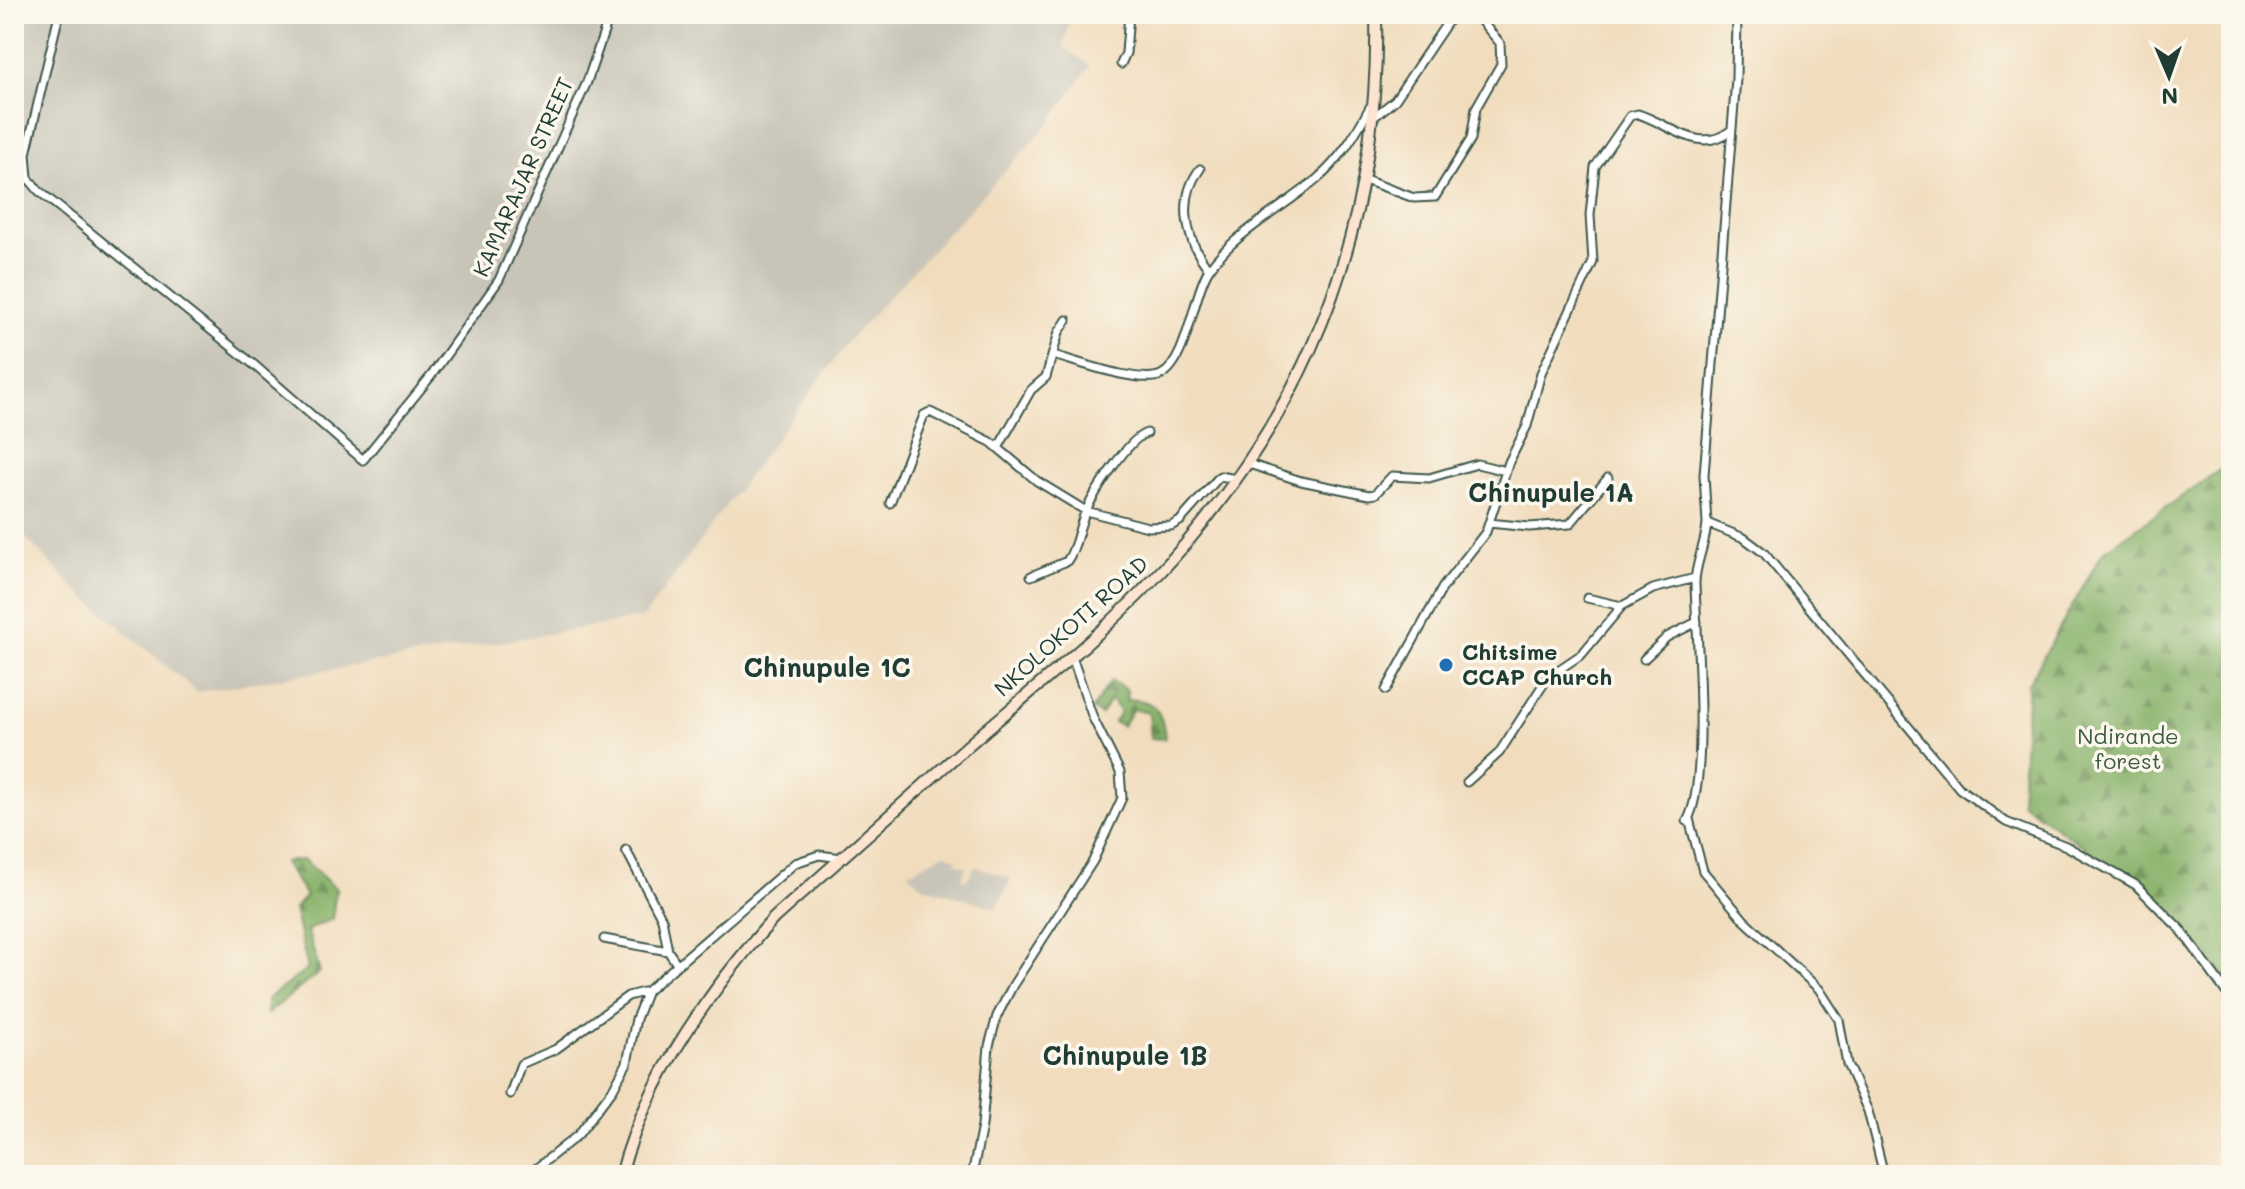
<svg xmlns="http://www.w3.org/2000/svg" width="2245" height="1189" viewBox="0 0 2245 1189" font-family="Mali,sans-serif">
  <defs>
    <pattern id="forest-firs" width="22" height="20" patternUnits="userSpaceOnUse" patternTransform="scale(2)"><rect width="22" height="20" fill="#86b168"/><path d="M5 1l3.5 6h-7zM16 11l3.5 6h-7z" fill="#6d9156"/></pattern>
  </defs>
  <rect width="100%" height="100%" fill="#fbf7ec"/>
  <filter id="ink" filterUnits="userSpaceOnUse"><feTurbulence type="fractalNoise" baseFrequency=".0125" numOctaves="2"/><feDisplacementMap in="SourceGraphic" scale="16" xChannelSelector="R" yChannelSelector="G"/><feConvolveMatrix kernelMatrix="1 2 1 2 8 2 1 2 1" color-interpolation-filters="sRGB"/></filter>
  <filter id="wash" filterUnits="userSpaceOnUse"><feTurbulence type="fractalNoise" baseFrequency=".006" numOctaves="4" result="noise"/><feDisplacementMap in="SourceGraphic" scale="32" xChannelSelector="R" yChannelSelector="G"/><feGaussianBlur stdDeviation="1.8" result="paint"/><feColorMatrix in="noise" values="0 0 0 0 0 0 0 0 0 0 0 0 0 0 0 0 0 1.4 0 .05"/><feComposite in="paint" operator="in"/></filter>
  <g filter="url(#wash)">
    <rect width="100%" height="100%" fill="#f1ddbe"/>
    <path fill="#c8c4b8" d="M 14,14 L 1070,14 L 1064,47 L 1090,66 L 1050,122 L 849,340 L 643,618 L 197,692 L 79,592 L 14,526 Z
      M 945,853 L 957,859 L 955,863 L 966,867 L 962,879 L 967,880 L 975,866 L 1011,879 L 996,908 L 923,886 L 907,873 Z"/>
    <path fill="url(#forest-firs)" stroke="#52774e" stroke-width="2" d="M 2231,462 L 2231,983 L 2147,892 L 2021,802 L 2028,684 L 2103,552 Z
      M 1111,681 L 1127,690 L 1126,700 C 1155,697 1163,713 1165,739 L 1151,738 L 1149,713 L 1133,709 L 1122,726 L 1114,722 L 1120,712 L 1111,698 L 1101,715 L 1092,709 Z
      M 304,860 L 336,889 L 332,919 L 307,930 L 320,972 L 267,1014 L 267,999 L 308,969 L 294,909 L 306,896 L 284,862 Z"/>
  </g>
  <g filter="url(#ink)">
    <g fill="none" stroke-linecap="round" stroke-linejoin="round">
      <g stroke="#3e5549" stroke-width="11">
        <path id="street" d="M 59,14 L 26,154 L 28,178 L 39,191 L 253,364 L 363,460 L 431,376 L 499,280 L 587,82 L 610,14
          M 1737,14 L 1736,79 L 1704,475 L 1707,523 L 1744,538 L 1764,553 L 1960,789 L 2006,822 L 2066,846 L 2136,885 L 2181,930 L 2231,999
          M 1121,64 L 1126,53 L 1129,14
          M 1374,117 L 1395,100 L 1453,14
          M 1200,169 C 1177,199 1186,242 1209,269
          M 1365,180 L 1414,198 L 1435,197 L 1471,139 L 1476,108 L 1501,64 L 1500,43 L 1475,14
          M 1053,355 C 1075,361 1141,385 1161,375 C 1187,363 1193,295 1208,271 C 1230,236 1284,207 1316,180 C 1340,160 1355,135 1370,107
          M 998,448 L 1031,390 L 1046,377 L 1059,332 L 1067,320
          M 1249,464 L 1301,481 L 1369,495 L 1375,494 L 1392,476 L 1429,478 L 1477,464 L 1506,471
          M 890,503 L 924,415 L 930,412 L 991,442 L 1037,481 L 1086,511 L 1148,527 L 1171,526 L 1180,521 L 1220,476 L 1236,479
          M 1489,523 L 1529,527 L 1570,524 L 1608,478
          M 1031,576 L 1067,561 C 1077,547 1078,529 1085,513 C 1093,495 1129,437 1147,433
          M 1587,598 L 1622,606
          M 1644,659 L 1667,637 L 1697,622
          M 1386,690 L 1443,587 L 1486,532 L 1509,462 L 1527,426 L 1541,373 L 1593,262 L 1590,215 L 1595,167 L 1630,116 L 1638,114 C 1670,124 1699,155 1730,131
          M 1467,782 L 1499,753 L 1548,677 L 1582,654 L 1622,606 L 1653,589 L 1695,578
          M 1689,819 L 1703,871 L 1744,920 L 1819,989 L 1839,1020 L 1847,1064 L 1868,1111 L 1884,1175
          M 1687,821 C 1710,782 1696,634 1695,583 C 1695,564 1706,543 1707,523
          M 626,850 L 662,919 L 668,951 L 677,964
          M 604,939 L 668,951
          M 510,1094 L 521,1064 L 556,1049 L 628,996 L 647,991
          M 528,1175 L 578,1135 L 613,1089 L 627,1063 L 636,1019 L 647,991 L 795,863 L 819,855 L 842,858
          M 972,1175 L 982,1126 L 989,1046 L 997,1016 L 1013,985 L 1093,861 L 1122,798 L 1120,772 L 1093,718 L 1072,657"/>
      </g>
      <g stroke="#3e5549" stroke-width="14">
        <path id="secondary" d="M 621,1175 C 646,1079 709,991 774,918 C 840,859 906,800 972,742 C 1033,689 1097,639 1152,581 C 1304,422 1381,234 1376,14"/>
      </g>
      <use href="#street" stroke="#fff" stroke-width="7"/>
      <use href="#secondary" stroke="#fde4d1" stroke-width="10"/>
    </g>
  </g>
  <circle fill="#1f6fb2" stroke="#fbf7ec" stroke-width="3" cx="1446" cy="665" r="8"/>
  <g text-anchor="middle" stroke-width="7" stroke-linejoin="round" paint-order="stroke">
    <g font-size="22" fill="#1f3d34" stroke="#fbf7ec">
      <text transform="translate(523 177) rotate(-66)" y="8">KAMARAJAR STREET</text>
      <text transform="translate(1071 626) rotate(-42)" y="8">NKOLOKOTI ROAD</text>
    </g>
    <g font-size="22" font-weight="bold" fill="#1f3d34" stroke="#fbf7ec" text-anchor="start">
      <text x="1462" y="660">Chitsime<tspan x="1462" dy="25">CCAP Church</tspan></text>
    </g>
    <g font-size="22" fill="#3b5a42" stroke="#fbf7ec">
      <text x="2128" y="744">Ndirande<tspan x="2128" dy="25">forest</tspan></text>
    </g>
    <g font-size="26" font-weight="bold" fill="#1f3d34" stroke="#fbf7ec">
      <text x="1551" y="502">Chinupule 1A</text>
      <text x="827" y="677">Chinupule 1C</text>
      <text x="1125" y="1065">Chinupule 1B</text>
    </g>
  </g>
  <rect width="2245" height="1189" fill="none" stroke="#fbf7ec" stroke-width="48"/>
  <g transform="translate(2169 76) rotate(178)" stroke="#fbf7ec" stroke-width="6" paint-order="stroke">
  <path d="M0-6L14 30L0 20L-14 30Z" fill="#1f3d34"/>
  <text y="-12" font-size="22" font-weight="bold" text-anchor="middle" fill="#1f3d34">N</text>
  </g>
</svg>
